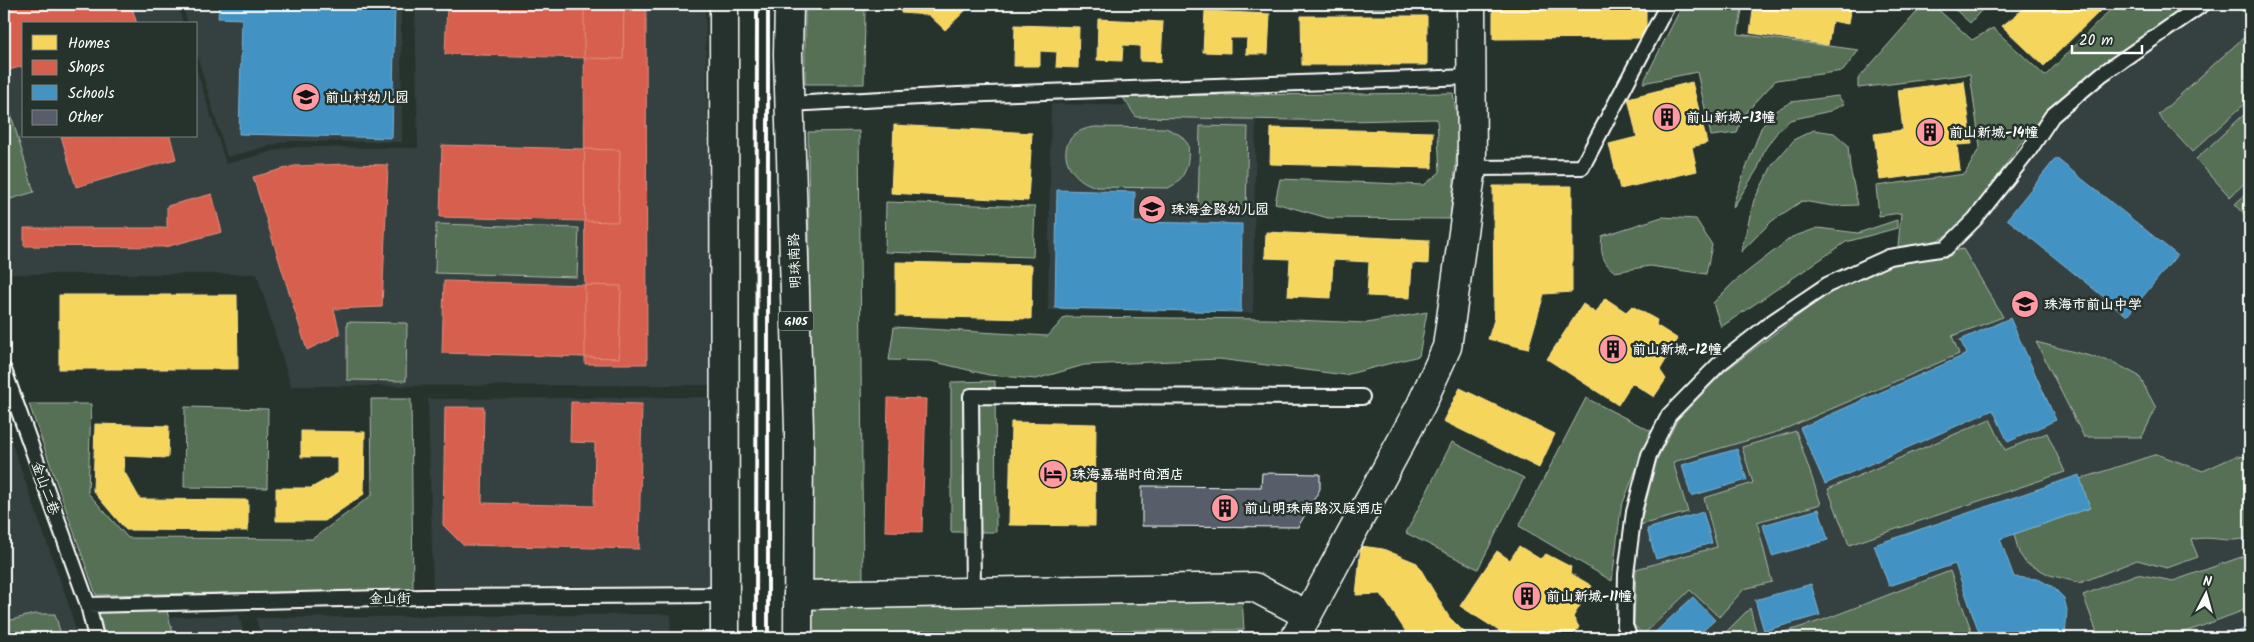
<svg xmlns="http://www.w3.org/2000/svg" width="2254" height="642" viewBox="0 0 2254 642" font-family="Kalam,'LXGW WenKai TC',sans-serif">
  <rect width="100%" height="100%" fill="#26332d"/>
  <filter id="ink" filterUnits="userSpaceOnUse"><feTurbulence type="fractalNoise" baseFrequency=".02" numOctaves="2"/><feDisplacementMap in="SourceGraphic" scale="10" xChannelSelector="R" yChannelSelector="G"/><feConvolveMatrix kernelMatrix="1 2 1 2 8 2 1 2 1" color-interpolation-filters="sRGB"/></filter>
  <g filter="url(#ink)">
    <path fill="#35403f" d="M 4,4 L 177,4 L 183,24 L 24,24 L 24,136 L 196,136 L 196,68 L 226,164 L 288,147 L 418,148 L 415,4 L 705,4 L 713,385 L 291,386 L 257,274 L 4,274 Z
      M 182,4 L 401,4 L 402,142 L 287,141 L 227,157 L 196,52 L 196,24 L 188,24 Z
      M 2203,4 L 2248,4 L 2250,6 L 2250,638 L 1630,638 L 1634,512 L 1669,415 L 1772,322 L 1889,257 L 1946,248 L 2052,116 Z
      M 1051,104 L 1256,108 L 1253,313 L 1048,310 Z
      M 711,397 L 712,586 L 433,587 L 428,399 Z
      M 4,421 L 70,608 L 77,638 L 4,638 Z
      M 671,614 L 670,638 L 261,638 L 256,618 Z
      M 239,615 L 245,638 L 112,638 L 107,619 Z"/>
    <path fill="#566f55" stroke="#aab7aa" d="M 805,4 L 865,4 L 864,84 L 805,84 Z
      M 1285,4 L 1445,4 L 1445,9 L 1285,8 Z
      M 1683,4 L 1743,4 L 1738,34 L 1859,50 L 1843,71 L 1776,80 L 1742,117 L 1737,133 L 1711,136 L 1697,72 L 1643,83 Z
      M 1924,4 L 1932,4 L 1972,40 L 1993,28 L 2045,76 L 2116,4 L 2196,4 C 2141,36 2088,71 2043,116 C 2009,151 1983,211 1942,238 C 1933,244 1908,245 1898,247 L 1901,213 L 1879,216 L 1876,186 L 1965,174 L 1980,147 L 1970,74 L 1858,88 L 1858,79 Z
      M 1949,4 L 1987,4 L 1970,23 Z
      M 2243,38 L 2250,46 L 2250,99 L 2192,152 L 2158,115 Z
      M 4,91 L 34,192 L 4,201 Z
      M 1453,93 L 1459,132 L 1450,219 L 1328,218 L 1275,203 L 1280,179 L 1424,185 L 1440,172 L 1437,119 L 1347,121 L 1136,117 L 1122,96 Z
      M 1838,96 L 1844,104 L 1830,111 L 1790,120 L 1778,131 L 1765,149 L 1758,168 L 1733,208 L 1734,201 L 1761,128 L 1775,111 L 1791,102 Z
      M 2250,109 L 2250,178 L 2230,197 L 2196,159 Z
      M 1200,126 L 1248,127 L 1246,213 L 1198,212 Z
      M 1095,127 L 1166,128 L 1180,135 L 1188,144 C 1190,162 1186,180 1168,188 L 1097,187 C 1061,178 1051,132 1095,127 Z
      M 1814,130 L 1834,133 L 1848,145 L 1850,168 L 1858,205 L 1833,206 L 1802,201 L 1772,221 L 1741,252 L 1754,200 L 1773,164 L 1795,139 Z
      M 859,131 L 863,585 L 812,585 L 808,132 Z
      M 2250,190 L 2250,220 L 2235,204 Z
      M 886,202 L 1035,207 L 1033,257 L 885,252 Z
      M 1662,217 L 1696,219 L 1712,245 L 1706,274 L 1650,266 L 1615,272 C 1602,263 1600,251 1602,236 Z
      M 1897,220 L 1897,228 L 1846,242 L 1721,327 L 1713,303 L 1734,282 L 1792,237 L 1818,228 L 1858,233 Z
      M 436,224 L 579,228 L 577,277 L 435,273 Z
      M 1963,249 L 2003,317 L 1952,336 L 1959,354 L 1780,431 L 1673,462 L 1688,512 L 1640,525 L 1657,459 L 1678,419 L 1725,371 L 1828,293 L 1891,264 Z
      M 1427,312 L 1419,356 L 1345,375 L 1219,359 L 1084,365 L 1036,379 L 989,375 L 931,361 L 889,360 L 894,327 L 1048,336 L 1065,317 L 1269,319 L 1367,323 Z
      M 347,322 L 407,323 L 406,381 L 347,380 Z
      M 2036,342 L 2113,362 L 2139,376 L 2156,408 L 2142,437 L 2084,437 Z
      M 995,381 L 996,532 L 951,532 L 951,382 Z
      M 1586,398 L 1651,431 L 1621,508 L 1612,581 L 1519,526 Z
      M 371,399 L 411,399 L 413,590 L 96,595 L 29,404 L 91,404 L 88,493 L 128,538 L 312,539 L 372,495 Z
      M 185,407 L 268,409 L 267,488 L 184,487 Z
      M 1990,419 L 2005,450 L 2047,433 L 2065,472 L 1849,545 L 1828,489 Z
      M 1796,431 L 1821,504 L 1757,522 L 1772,582 L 1744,589 L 1719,617 L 1690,590 L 1643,635 L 1634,625 L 1636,569 L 1717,547 L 1704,498 L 1753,483 L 1742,447 Z
      M 1452,442 L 1524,478 L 1478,569 L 1406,533 Z
      M 2157,454 L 2203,471 L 2236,456 L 2250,457 L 2250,537 C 2227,545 2212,534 2191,540 L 2198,557 L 2167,568 L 2137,560 L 2080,583 L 2050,575 L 2026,563 L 2019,553 L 2014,534 L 2090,508 L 2080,479 Z
      M 2250,554 L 2250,608 L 2170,638 L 2099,638 L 2083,595 L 2137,574 L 2173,581 Z
      M 1950,571 L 1974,638 L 1765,638 L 1823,620 Z
      M 1242,597 L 1244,630 L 921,631 L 914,638 L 807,638 L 807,605 Z
      M 1750,608 L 1758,638 L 1720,638 Z
      M 167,611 L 174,638 L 105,638 L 99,612 Z
      M 34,614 L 55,614 L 62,638 L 4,638 L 4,622 Z"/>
    <path fill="#f6d55c" stroke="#f9e28d" d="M 901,4 L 972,4 L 945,30 L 929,15 L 901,13 Z
      M 1493,4 L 1646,4 L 1646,38 L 1493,39 Z
      M 1754,4 L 1851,4 L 1848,24 L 1832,21 L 1828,45 L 1750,33 Z
      M 2030,4 L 2107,4 L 2044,66 L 2002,26 Z
      M 1205,11 L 1270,14 L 1268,54 L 1246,54 L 1247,38 L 1230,38 L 1230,53 L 1203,52 Z
      M 1301,16 L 1427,16 L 1427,65 L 1302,65 Z
      M 1098,19 L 1163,22 L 1161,62 L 1140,61 L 1140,46 L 1123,45 L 1122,61 L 1097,60 Z
      M 1015,25 L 1079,27 L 1078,68 L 1056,67 L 1057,52 L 1040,51 L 1040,66 L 1014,66 Z
      M 1964,81 L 1972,144 L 1957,145 L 1960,170 L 1880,180 L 1874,134 L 1903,130 L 1898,90 Z
      M 1692,82 L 1707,143 L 1692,147 L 1697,171 L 1620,189 L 1609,144 L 1637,137 L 1628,98 Z
      M 894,125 L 1032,133 L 1028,201 L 891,193 Z
      M 1271,128 L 1433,132 L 1432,168 L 1270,164 Z
      M 1493,186 L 1572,186 L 1572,292 L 1544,294 L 1528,349 L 1488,339 L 1494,320 Z
      M 1266,232 L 1429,240 L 1428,264 L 1412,263 L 1410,298 L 1367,296 L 1369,262 L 1333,260 L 1331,298 L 1288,296 L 1290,259 L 1265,258 Z
      M 896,262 L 1032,265 L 1031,319 L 896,316 Z
      M 59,295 L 237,295 L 238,369 L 59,369 Z
      M 1605,298 L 1626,312 L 1632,306 L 1657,320 L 1656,325 L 1678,339 L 1660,370 L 1666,379 L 1654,397 L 1632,383 L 1618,405 L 1547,359 L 1583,304 L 1596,313 Z
      M 1460,388 L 1555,434 L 1539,468 L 1443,421 Z
      M 1011,422 L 1096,424 L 1095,526 L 1009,525 Z
      M 95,424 L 169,426 L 168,458 L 124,456 L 124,471 L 140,499 L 248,500 L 248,531 L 126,530 L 93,491 Z
      M 301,431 L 365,432 L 364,494 L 325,521 L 276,521 L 276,488 L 311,488 L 338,473 L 338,457 L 301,457 Z
      M 1361,546 L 1383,549 L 1417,563 L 1449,617 L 1470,638 L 1410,638 L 1381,594 L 1356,595 Z
      M 1519,546 L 1540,559 L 1546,554 L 1571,567 L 1570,573 L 1592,586 L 1573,617 L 1579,627 L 1572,638 L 1558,638 L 1546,630 L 1540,638 L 1510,638 L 1460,606 L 1497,551 L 1510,560 Z"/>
    <path fill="#d6604d" stroke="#e29082" d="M 4,4 L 131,4 L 137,24 L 24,24 L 24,66 L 9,70 L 4,53 Z
      M 447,4 L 624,4 L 623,59 L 445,54 Z
      M 584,4 L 646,4 L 647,364 L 585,364 Z
      M 61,136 L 170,136 L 176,159 L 76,187 Z
      M 442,145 L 620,150 L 618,222 L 440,217 Z
      M 347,164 L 388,165 L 382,307 L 334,309 L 340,334 L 307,350 L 253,177 L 294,166 Z
      M 212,194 L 222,232 L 165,247 L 24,246 L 24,228 L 167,228 L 167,206 Z
      M 444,281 L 621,286 L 619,358 L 442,353 Z
      M 888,398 L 926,399 L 922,532 L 885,531 Z
      M 571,402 L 642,404 L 639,549 L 463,545 L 443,525 L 445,407 L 484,407 L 482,503 L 594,506 L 595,443 L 570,442 Z
      M 490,631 L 644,635 L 644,638 L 490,638 Z"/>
    <path fill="#4393c3" stroke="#7bb3d5" d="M 219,4 L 395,4 L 392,138 L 239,134 L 242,19 L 218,18 Z
      M 2056,158 L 2177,255 L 2127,316 L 2007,219 Z
      M 1057,190 L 1135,192 L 1134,222 L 1242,224 L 1241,312 L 1055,308 Z
      M 2010,318 L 2056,420 L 2008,442 L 1993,410 L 1825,484 L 1800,428 L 1967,354 L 1960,340 Z
      M 1737,449 L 1747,480 L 1691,496 L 1682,465 Z
      M 2079,475 L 2090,508 L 2000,539 L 2014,577 L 2038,579 L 2053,587 L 2064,598 L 2067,610 L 2065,638 L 1981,638 L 1955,564 L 1889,586 L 1874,545 Z
      M 1819,509 L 1828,540 L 1772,556 L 1763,525 Z
      M 1703,512 L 1712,543 L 1656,559 L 1647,529 Z
      M 1811,584 L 1820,615 L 1764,631 L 1755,600 Z
      M 1693,597 L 1715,620 L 1695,638 L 1653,638 L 1651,636 Z
      M 2250,627 L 2250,638 L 2221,638 Z"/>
    <path fill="#585d6a" stroke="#fff" d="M 1262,473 L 1320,474 L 1320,489 L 1298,527 L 1142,526 L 1142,486 L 1261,487 Z"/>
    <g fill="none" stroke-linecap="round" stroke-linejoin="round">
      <g stroke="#fff" stroke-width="18">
        <path id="lane" d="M 2248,4 L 2250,6
          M 789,104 L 958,95 L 1471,77
          M 1472,168 L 1582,167 L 1668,4
          M 4,370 L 88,605 L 96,638
          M 973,592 L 971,396 L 1362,397
          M 88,605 L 424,597 L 725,595
          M 1630,638 L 1625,626 L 1626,574 L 1634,512 L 1649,455 L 1669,415 L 1719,364 L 1772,322 L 1827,285 L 1889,257 L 1946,248 L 1975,219 L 2028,152 L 2052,116 L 2102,74 L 2203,4"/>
      </g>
      <g stroke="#fff" stroke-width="31">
        <path id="street" d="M 798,595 L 1254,587 L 1307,615
          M 1295,638 L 1421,405 L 1447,347 L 1472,168 L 1471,4"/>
      </g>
      <g stroke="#fff" stroke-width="31">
        <path id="highway" d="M 724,4 L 725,638
          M 789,4 L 788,54 L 799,429 L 798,638"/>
      </g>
      <use href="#lane" stroke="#26332d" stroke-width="14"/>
      <use href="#street" stroke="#26332d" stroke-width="28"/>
      <use href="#highway" stroke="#26332d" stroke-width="28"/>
      <path stroke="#fff" stroke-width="4" d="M 756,638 L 757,4
        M 768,638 L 768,4"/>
    </g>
  </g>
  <defs>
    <g id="school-disc" transform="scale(1.4375)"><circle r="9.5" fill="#ff9aa2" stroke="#26332d"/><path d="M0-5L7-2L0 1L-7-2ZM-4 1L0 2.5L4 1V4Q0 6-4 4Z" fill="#111"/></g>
    <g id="building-disc" transform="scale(1.4375)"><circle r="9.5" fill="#ff9aa2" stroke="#26332d"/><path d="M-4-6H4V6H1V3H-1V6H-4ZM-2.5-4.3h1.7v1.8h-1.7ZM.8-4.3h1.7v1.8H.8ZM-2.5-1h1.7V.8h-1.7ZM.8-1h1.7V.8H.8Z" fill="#111"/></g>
    <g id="hotel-disc" transform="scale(1.4375)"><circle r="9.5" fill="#ff9aa2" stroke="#26332d"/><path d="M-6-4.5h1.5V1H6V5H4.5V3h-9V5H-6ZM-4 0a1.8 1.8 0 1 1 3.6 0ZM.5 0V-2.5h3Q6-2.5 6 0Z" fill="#111"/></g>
  </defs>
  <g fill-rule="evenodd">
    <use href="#school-disc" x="306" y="97"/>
    <use href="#building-disc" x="1667" y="117"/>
    <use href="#building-disc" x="1930" y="132"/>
    <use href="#school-disc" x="1152" y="209"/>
    <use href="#school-disc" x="2025" y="304"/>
    <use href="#building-disc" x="1613" y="349"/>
    <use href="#hotel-disc" x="1053" y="474"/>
    <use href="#building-disc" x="1225" y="508"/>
    <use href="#building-disc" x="1527" y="596"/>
  </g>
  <g text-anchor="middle" stroke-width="5" stroke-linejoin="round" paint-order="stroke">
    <rect fill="#26332d" stroke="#bec2c0" stroke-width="1" x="778.5" y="311.5" width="35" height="19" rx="4"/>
    <g font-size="12" font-weight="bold" fill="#fff">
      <text x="796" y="325">G105</text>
    </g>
    <g font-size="14" font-weight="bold" fill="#fff" stroke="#26332d" text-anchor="start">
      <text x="325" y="102">前山村幼儿园</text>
      <text x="1686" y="122">前山新城-13幢</text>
      <text x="1949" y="137">前山新城-14幢</text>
      <text x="1171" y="214">珠海金路幼儿园</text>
      <text x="2044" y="309">珠海市前山中学</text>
      <text x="1632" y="354">前山新城-12幢</text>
      <text x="1072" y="479">珠海嘉瑞时尚酒店</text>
      <text x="1244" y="513">前山明珠南路汉庭酒店</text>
      <text x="1546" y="601">前山新城-11幢</text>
    </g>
    <g font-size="14" fill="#fff" stroke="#26332d">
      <text transform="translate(794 261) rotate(-92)" y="5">明珠南路</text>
      <text transform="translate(46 488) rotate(70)" y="5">金山二巷</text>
      <text transform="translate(390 598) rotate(-1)" y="5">金山街</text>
    </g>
  </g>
  <rect width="2254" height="642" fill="none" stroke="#26332d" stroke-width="20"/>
  <rect x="10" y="10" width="2234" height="622" fill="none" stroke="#fff" stroke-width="2" filter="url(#ink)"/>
  <rect x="22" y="22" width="175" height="115" fill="#26332d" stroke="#7d8581"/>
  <rect x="32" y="35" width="25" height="15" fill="#f6d55c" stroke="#7d8581"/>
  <text x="68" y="48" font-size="15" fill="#ffffff">Homes</text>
  <rect x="32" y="60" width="25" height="15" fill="#d6604d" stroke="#7d8581"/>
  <text x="68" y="72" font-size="15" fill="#ffffff">Shops</text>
  <rect x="32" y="85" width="25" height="15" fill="#4393c3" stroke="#7d8581"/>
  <text x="68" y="98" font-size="15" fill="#ffffff">Schools</text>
  <rect x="32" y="110" width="25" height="15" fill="#585d6a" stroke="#7d8581"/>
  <text x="68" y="122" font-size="15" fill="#ffffff">Other</text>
  <g transform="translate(2206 594) rotate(6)" stroke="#26332d" stroke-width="4" paint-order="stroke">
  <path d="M0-4L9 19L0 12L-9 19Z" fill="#ffffff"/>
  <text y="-8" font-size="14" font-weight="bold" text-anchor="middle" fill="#ffffff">N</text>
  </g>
  <path d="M2072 45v8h70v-8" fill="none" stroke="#ffffff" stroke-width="2.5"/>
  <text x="2079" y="45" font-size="15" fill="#ffffff" stroke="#26332d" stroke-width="4" paint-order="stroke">20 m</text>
</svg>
